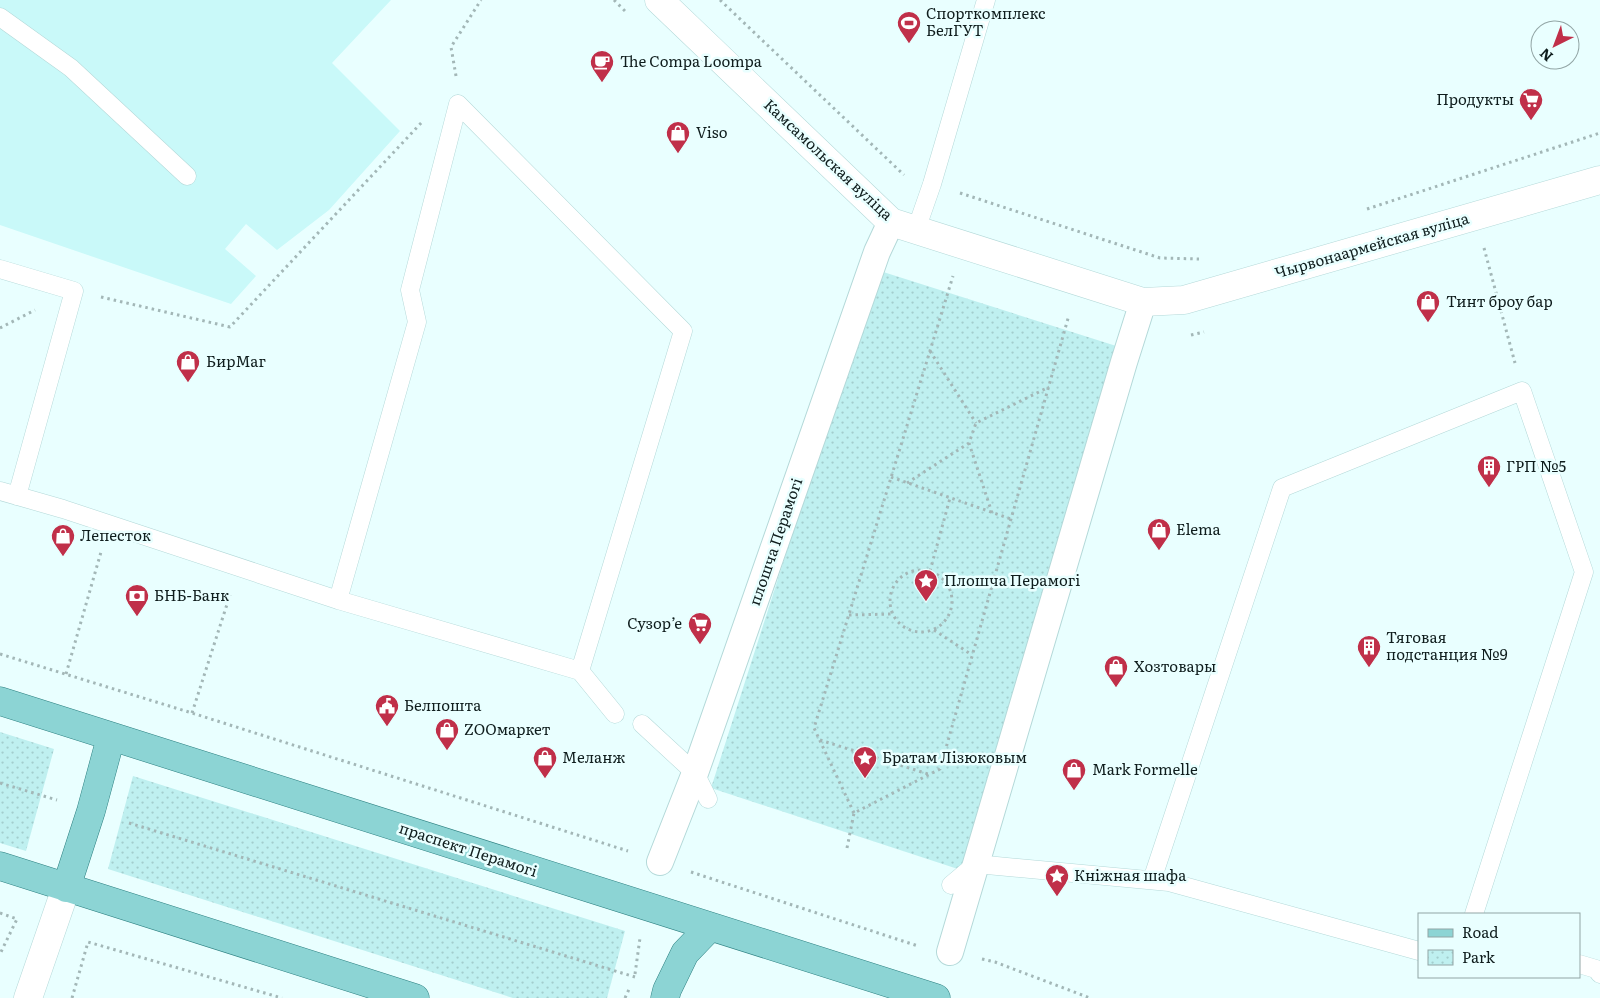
<svg xmlns="http://www.w3.org/2000/svg" width="1600" height="998" viewBox="0 0 1600 998" font-family="Literata,serif">
  <defs>
    <pattern id="park-dots" width="8" height="8" patternUnits="userSpaceOnUse" patternTransform="scale(1.25)"><rect width="8" height="8" fill="#bff0f0"/><path d="M2 2h.1M6 6h.1" fill="none" stroke="#a3cdcd" stroke-width="1.8" stroke-linecap="round"/></pattern>
  </defs>
  <rect width="100%" height="100%" fill="#e9ffff"/>
  <path fill="#c9f9f9" d="M 0,0 L 391,0 L 332,63 L 400,131 L 329,210 L 277,250 L 246,224 L 225,249 L 256,276 L 231,304 L 0,225 Z"/>
  <path fill="url(#park-dots)" d="M 877,270 L 1132,351 L 967,872 L 711,788 Z
    M 0,732 L 54,749 L 26,851 L 0,843 Z
    M 133,776 L 625,931 L 607,998 L 513,998 L 108,869 Z"/>
  <g fill="none" stroke-linecap="round" stroke-linejoin="round">
    <g stroke="#b4d9d9" stroke-width="19">
      <path id="service" d="M 0,17 L 71,68 L 187,176
        M 458,104 L 683,331 L 580,671 L 615,714
        M 916,230 L 932,184 L 986,0
        M 0,269 L 74,291 L 17,496
        M 0,491 L 63,509 L 338,600 L 580,671
        M 338,600 L 417,322 L 410,290 L 458,104
        M 642,724 L 695,773 L 708,799
        M 1152,880 L 1282,488 L 1522,391 L 1584,572 L 1474,914
        M 951,885 L 976,864 L 1169,882 L 1419,951
        M 1579,964 L 1596,969 L 1600,974"/>
    </g>
    <g stroke="#b4d9d9" stroke-width="28">
      <path id="pedestrian" d="M 660,862 L 695,773 L 877,252 L 891,222
        M 950,952 L 1124,362 L 1143,302"/>
    </g>
    <g stroke="#b4d9d9" stroke-width="29">
      <path id="minor" d="M 28,998 L 66,888"/>
    </g>
    <g stroke="#b4d9d9" stroke-width="29">
      <path id="tertiary" d="M 659,0 L 891,222 L 1143,302 L 1184,300 L 1600,180"/>
    </g>
    <g stroke="#2e8182" stroke-width="29">
      <path id="primary" d="M 0,701 L 936,998
        M 0,866 L 415,998
        M 66,888 L 91,811 L 111,737
        M 665,998 L 667,990 L 685,953 L 710,927"/>
    </g>
    <path stroke="#a3b7b7" stroke-width="3" stroke-dasharray="2.5 4" stroke-linecap="butt" d="M 614,0 L 626,12
      M 720,0 L 904,175
      M 456,76 L 451,47 L 481,0
      M 960,193 L 1160,258 L 1199,259
      M 1367,209 L 1600,133
      M 1484,248 L 1515,363
      M 101,297 L 230,327 L 422,122
      M 0,328 L 35,310
      M 1191,335 L 1204,332
      M 930,351 L 976,423
      M 891,477 L 1011,519
      M 907,483 L 969,443
      M 992,513 L 969,443 L 976,423 L 1049,387
      M890 601a31 31 0 1 1 62 0a31 31 0 1 1-62 0Z
      M 930,571 L 950,498
      M 849,615 L 892,614
      M 934,630 L 972,655
      M 0,654 L 192,713 L 628,851
      M 66,674 L 101,552
      M 192,713 L 230,595
      M 820,740 L 928,774
      M 0,783 L 57,800
      M 854,813 L 814,728 L 953,276
      M 129,823 L 635,977
      M 847,848 L 854,813 L 940,769 L 1069,315
      M 691,872 L 918,946
      M 0,913 L 17,919 L 0,954
      M 982,959 L 995,962 L 1090,998
      M 635,974 L 640,938
      M 72,998 L 88,942 L 282,998
      M 625,998 L 630,987"/>
    <use href="#service" stroke="#fff" stroke-width="18"/>
    <use href="#pedestrian" stroke="#fff" stroke-width="26"/>
    <use href="#minor" stroke="#fff" stroke-width="28"/>
    <use href="#tertiary" stroke="#fff" stroke-width="28"/>
    <use href="#primary" stroke="#8cd4d4" stroke-width="28"/>
  </g>
  <defs>
    <g id="stadium-pin" transform="scale(1.25)"><path d="M0 17L-7.5 6A9.5 9.5 0 1 1 7.5 6Z" fill="#c02f49" stroke="#e9ffff"/><path d="M0-5a6.5 5 0 1 0 0 10a6.5 5 0 1 0 0-10ZM-3.5-1.8h7v3.6h-7Z" fill="#fff"/></g>
    <g id="cafe-pin" transform="scale(1.25)"><path d="M0 17L-7.5 6A9.5 9.5 0 1 1 7.5 6Z" fill="#c02f49" stroke="#e9ffff"/><path d="M-5.5-4.5H6V0H3Q3 3.5 0 3.5H-2.5Q-5.5 3.5-5.5 0ZM3-3.2v2h1.7v-2ZM-6 4.5H4V6H-6Z" fill="#fff"/></g>
    <g id="supermarket-pin" transform="scale(1.25)"><path d="M0 17L-7.5 6A9.5 9.5 0 1 1 7.5 6Z" fill="#c02f49" stroke="#e9ffff"/><path d="M-6-5.5h2.5l.6 2H6L4.5 2H-2.5L-4.4-4H-6ZM-1.5 3.2a1.3 1.3 0 1 0 .1 0ZM3 3.2a1.3 1.3 0 1 0 .1 0Z" fill="#fff"/></g>
    <g id="shop-pin" transform="scale(1.25)"><path d="M0 17L-7.5 6A9.5 9.5 0 1 1 7.5 6Z" fill="#c02f49" stroke="#e9ffff"/><path d="M-5-2.5h2.3a2.7 3.5 0 0 1 5.4 0H5L5.5 6h-11ZM-1.5-2.5h3a1.5 2.3 0 0 0-3 0Z" fill="#fff"/></g>
    <g id="building-pin" transform="scale(1.25)"><path d="M0 17L-7.5 6A9.5 9.5 0 1 1 7.5 6Z" fill="#c02f49" stroke="#e9ffff"/><path d="M-4-6H4V6H1V3H-1V6H-4ZM-2.5-4.3h1.7v1.8h-1.7ZM.8-4.3h1.7v1.8H.8ZM-2.5-1h1.7V.8h-1.7ZM.8-1h1.7V.8H.8Z" fill="#fff"/></g>
    <g id="sight-pin" transform="scale(1.25)"><path d="M0 17L-7.5 6A9.5 9.5 0 1 1 7.5 6Z" fill="#c02f49" stroke="#e9ffff"/><path d="M0-6L1.8-2.2L6-1.7L2.9 1.2L3.7 5.4L0 3.3L-3.7 5.4L-2.9 1.2L-6-1.7L-1.8-2.2Z" fill="#fff"/></g>
    <g id="bank-pin" transform="scale(1.25)"><path d="M0 17L-7.5 6A9.5 9.5 0 1 1 7.5 6Z" fill="#c02f49" stroke="#e9ffff"/><path d="M-6-4H6V4H-6ZM0-2.3a2.3 2.3 0 1 0 0 4.6a2.3 2.3 0 1 0 0-4.6Z" fill="#fff"/></g>
    <g id="civic-pin" transform="scale(1.25)"><path d="M0 17L-7.5 6A9.5 9.5 0 1 1 7.5 6Z" fill="#c02f49" stroke="#e9ffff"/><path d="M-.6-6.5H3V-4.5H.6V-3L4-1V1h2V6H-6V1h2V-1L-.6-3ZM-1.2 2.5V6h2.4V2.5Z" fill="#fff"/></g>
  </defs>
  <g fill-rule="evenodd">
    <use href="#stadium-pin" x="909" y="23"/>
    <use href="#cafe-pin" x="602" y="62"/>
    <use href="#supermarket-pin" x="1531" y="100"/>
    <use href="#shop-pin" x="678" y="133"/>
    <use href="#shop-pin" x="1428" y="302"/>
    <use href="#shop-pin" x="188" y="362"/>
    <use href="#building-pin" x="1489" y="467"/>
    <use href="#shop-pin" x="1159" y="530"/>
    <use href="#shop-pin" x="63" y="536"/>
    <use href="#sight-pin" x="926" y="581"/>
    <use href="#bank-pin" x="137" y="596"/>
    <use href="#supermarket-pin" x="700" y="624"/>
    <use href="#building-pin" x="1369" y="647"/>
    <use href="#shop-pin" x="1116" y="667"/>
    <use href="#civic-pin" x="387" y="706"/>
    <use href="#shop-pin" x="447" y="730"/>
    <use href="#shop-pin" x="545" y="758"/>
    <use href="#sight-pin" x="865" y="758"/>
    <use href="#shop-pin" x="1074" y="770"/>
    <use href="#sight-pin" x="1057" y="876"/>
  </g>
  <g text-anchor="middle" stroke-width="5" stroke-linejoin="round" paint-order="stroke">
    <g font-size="15" fill="#0f1d1d" stroke="#e9ffff" text-anchor="start">
      <text x="926" y="19">Спорткомплекс<tspan x="926" dy="17">БелГУТ</tspan></text>
      <text x="620" y="67">The Compa Loompa</text>
      <text x="1514" y="105" text-anchor="end">Продукты</text>
      <text x="696" y="138">Viso</text>
      <text x="1446" y="307">Тинт броу бар</text>
      <text x="206" y="367">БирМаг</text>
      <text x="1506" y="472">ГРП №5</text>
      <text x="1176" y="535">Elema</text>
      <text x="80" y="541">Лепесток</text>
      <text x="944" y="586">Плошча Перамогі</text>
      <text x="154" y="601">БНБ-Банк</text>
      <text x="682" y="629" text-anchor="end">Сузорʼе</text>
      <text x="1386" y="643">Тяговая<tspan x="1386" dy="17">подстанция №9</tspan></text>
      <text x="1134" y="672">Хозтовары</text>
      <text x="404" y="711">Белпошта</text>
      <text x="464" y="735">ZOOмаркет</text>
      <text x="562" y="763">Меланж</text>
      <text x="882" y="763">Братам Лізюковым</text>
      <text x="1092" y="775">Mark Formelle</text>
      <text x="1074" y="881">Кніжная шафа</text>
    </g>
    <g font-size="15" fill="#0f1d1d" stroke="#e9ffff">
      <text transform="translate(828 160) rotate(43)" y="5">Камсамольская вуліца</text>
      <text transform="translate(1372 246) rotate(-16)" y="5">Чырвонаармейская вуліца</text>
      <text transform="translate(776 542) rotate(-71)" y="5">плошча Перамогі</text>
      <text transform="translate(468 850) rotate(18)" y="5">праспект Перамогі</text>
    </g>
  </g>
  <rect x="1418" y="913" width="162" height="65" fill="#e9ffff" stroke="#92a5a5"/>
  <rect x="1428" y="929" width="25" height="8" fill="#8cd4d4" stroke="#92a5a5"/>
  <text x="1462" y="938" font-size="15" fill="#0f1d1d">Road</text>
  <rect x="1428" y="950" width="25" height="15" fill="url(#park-dots)" stroke="#92a5a5"/>
  <text x="1462" y="963" font-size="15" fill="#0f1d1d">Park</text>
  <g transform="translate(1555 45) rotate(222)"><circle r="24" fill="#e9ffff" stroke="#92a5a5"/>
  <path d="M0-4L9 19L0 12L-9 19Z" fill="#c02f49"/>
  <text y="-8" font-size="14" font-weight="bold" text-anchor="middle" fill="#0f1d1d">N</text>
  </g>
</svg>
